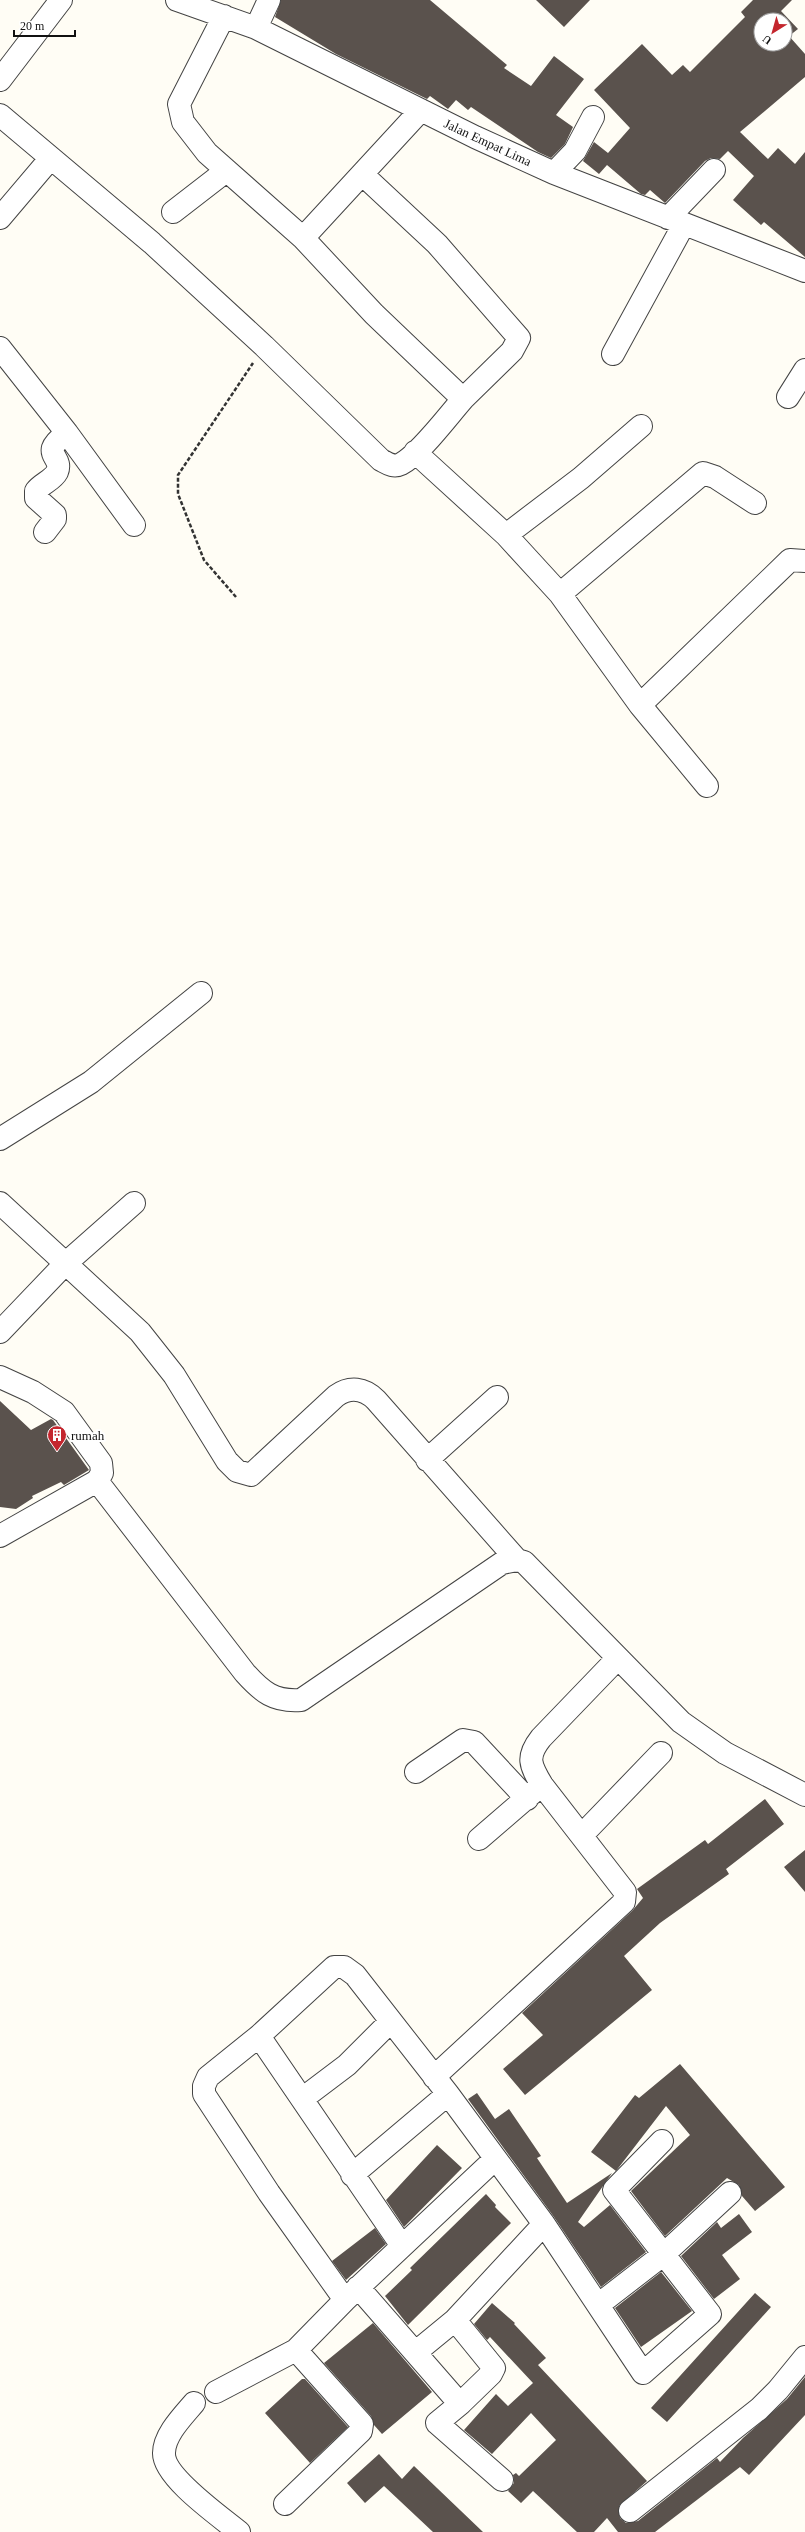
<svg xmlns="http://www.w3.org/2000/svg" width="805" height="2532" viewBox="0 0 805 2532" font-family="'Times New Roman',serif">
  <rect width="100%" height="100%" fill="#fffdf5"/>
  <path fill="#5a524d" fill-rule="evenodd" d="M 281,0 L 430,0 L 507,65 L 504,68 L 531,86 L 554,56 L 584,79 L 556,115 L 573,127 L 565,144 L 551,158 L 538,152 L 471,107 L 468,110 L 456,100 L 448,109 L 430,96 L 427,99 L 336,54 L 275,17 Z
    M 536,0 L 590,0 L 564,27 Z
    M 753,0 L 792,0 L 781,11 L 798,29 L 789,36 L 805,54 L 805,77 L 740,132 L 768,159 L 778,148 L 795,164 L 805,152 L 805,257 L 764,222 L 761,225 L 733,200 L 754,176 L 728,151 L 720,159 L 711,158 L 705,161 L 665,203 L 650,190 L 645,195 L 641,194 L 607,165 L 599,174 L 583,161 L 594,142 L 608,153 L 630,128 L 594,90 L 642,44 L 672,75 L 683,65 L 690,72 L 745,17 L 741,12 ZM 761,20 L 785,20 L 785,44 L 761,44 Z
    M 0,1401 L 31,1430 L 51,1419 L 53,1420 L 89,1470 L 64,1485 L 61,1482 L 32,1496 L 33,1498 L 16,1509 L 0,1507 Z
    M 765,1799 L 784,1824 L 726,1869 L 729,1874 L 660,1923 L 624,1956 L 652,1990 L 525,2095 L 503,2069 L 543,2035 L 522,2013 L 632,1911 L 643,1898 L 637,1889 L 705,1840 L 708,1844 Z
    M 805,1850 L 805,1892 L 784,1867 Z
    M 680,2064 L 785,2187 L 755,2211 L 742,2196 L 739,2185 L 727,2178 L 665,2236 L 631,2191 L 690,2135 L 666,2106 L 616,2171 L 591,2152 L 635,2095 L 639,2098 Z
    M 477,2093 L 495,2119 L 509,2109 L 541,2156 L 537,2158 L 567,2203 L 612,2173 L 578,2222 L 584,2227 L 610,2205 L 646,2252 L 601,2287 L 554,2217 L 468,2099 Z
    M 437,2145 L 462,2168 L 404,2227 L 386,2200 Z
    M 486,2194 L 496,2205 L 495,2207 L 511,2223 L 408,2325 L 385,2296 L 412,2270 L 410,2268 Z
    M 739,2214 L 752,2232 L 722,2255 L 740,2279 L 714,2299 L 681,2256 L 717,2222 L 721,2228 Z
    M 375,2228 L 386,2244 L 346,2280 L 332,2261 Z
    M 661,2272 L 692,2311 L 641,2347 L 615,2308 Z
    M 755,2293 L 771,2307 L 667,2422 L 651,2408 Z
    M 492,2303 L 515,2323 L 514,2324 L 546,2358 L 538,2365 L 647,2481 L 619,2506 L 620,2518 L 626,2523 L 638,2521 L 717,2458 L 720,2462 L 743,2438 L 787,2399 L 805,2377 L 805,2415 L 749,2475 L 740,2467 L 655,2532 L 618,2532 L 607,2518 L 594,2532 L 577,2532 L 533,2491 L 521,2503 L 508,2491 L 514,2483 L 513,2475 L 516,2473 L 519,2476 L 556,2440 L 531,2413 L 492,2454 L 464,2430 L 496,2394 L 508,2406 L 533,2383 L 490,2337 L 487,2340 L 474,2324 Z
    M 373,2323 L 432,2392 L 382,2434 L 374,2425 L 371,2416 L 324,2363 Z
    M 302,2379 L 305,2379 L 348,2427 L 310,2463 L 265,2413 Z
    M 379,2454 L 402,2479 L 414,2466 L 483,2532 L 433,2532 L 384,2486 L 365,2503 L 347,2483 Z"/>
  <g fill="none" stroke-linecap="round" stroke-linejoin="round">
    <g stroke="#444" stroke-width="24">
      <path id="minor" d="M 177,0 L 256,28 L 475,137 L 554,173 L 805,271
        M 224,16 L 179,104 L 183,122 L 207,153 L 303,238
        M 256,28 L 269,0
        M 0,80 L 61,0
        M 0,115 L 152,243 L 264,346 L 381,460 C 387,463 393,468 401,464 C 419,455 448,416 463,399
        M 554,173 L 575,151 L 593,117
        M 363,175 L 437,244 L 519,338 L 512,351 L 463,399 L 374,314 L 303,238 L 421,110
        M 173,212 L 226,171
        M 0,218 L 50,159
        M 668,218 L 714,170
        M 0,348 L 67,433 C 37,455 64,455 57,472 C 53,480 41,484 36,491 L 36,498 L 55,515 L 55,519 L 45,532
        M 613,354 L 684,224
        M 788,397 L 805,370
        M 67,433 L 134,525
        M 415,452 L 506,535 L 560,594 L 703,473 L 715,477 L 755,503
        M 506,535 L 581,478 L 641,426
        M 560,594 L 640,705 L 790,560 L 805,561
        M 640,705 L 707,786
        M 0,1139 L 91,1082 L 201,993
        M 0,1203 L 140,1332 L 174,1375 L 227,1461 L 237,1471 L 251,1475 L 336,1396 C 350,1386 364,1388 376,1400 L 517,1560
        M 0,1332 L 65,1264 L 134,1203
        M 0,1377 L 33,1392 L 64,1412 L 101,1463 L 102,1473 L 97,1481
        M 427,1460 L 497,1397
        M 0,1536 L 97,1481 L 245,1673 C 262,1692 274,1702 301,1700 L 502,1563 L 517,1560 L 524,1562 L 681,1722 L 725,1753 L 805,1795
        M 416,1772 L 463,1740 L 474,1742 L 527,1799
        M 582,1835 L 661,1753
        M 479,1839 L 537,1789
        M 259,2036 L 402,2246
        M 434,2077 L 624,1902 L 625,1892 L 542,1785 C 530,1765 526,1757 541,1738 L 618,1658
        M 302,2099 L 347,2065 L 390,2022
        M 352,2175 L 448,2094
        M 358,2287 L 460,2404 L 491,2374 L 494,2368 L 455,2320
        M 345,2300 L 269,2193 L 204,2094 L 204,2086 L 208,2077 L 259,2036 L 334,1967 L 344,1967 L 355,1975 L 448,2094 L 544,2224 L 643,2373 L 710,2314 L 614,2190 L 662,2141
        M 598,2305 L 664,2254 L 730,2193
        M 416,2352 L 455,2320 L 544,2224
        M 216,2392 L 296,2350
        M 194,2403 C 183,2416 164,2435 164,2453 C 163,2477 221,2517 239,2532
        M 460,2404 L 437,2423 L 502,2480
        M 285,2504 L 361,2431 L 362,2424 L 296,2350 L 345,2300 L 495,2159
        M 630,2511 L 759,2409 L 778,2390 L 805,2357"/>
    </g>
    <path stroke="#333" stroke-width="2.5" stroke-dasharray="4 2" stroke-linecap="butt" d="M 236,597 L 204,560 L 178,494 L 178,475 L 253,363"/>
    <use href="#minor" stroke="#fff" stroke-width="22"/>
  </g>
  <defs>
    <g id="building-pin" transform="scale(1)"><path d="M0 17L-7.5 6A9.5 9.5 0 1 1 7.5 6Z" fill="#c4262e" stroke="#fff"/><path d="M-4-6H4V6H1V3H-1V6H-4ZM-2.5-4.3h1.7v1.8h-1.7ZM.8-4.3h1.7v1.8H.8ZM-2.5-1h1.7V.8h-1.7ZM.8-1h1.7V.8H.8Z" fill="#fff"/></g>
  </defs>
  <g fill-rule="evenodd">
    <use href="#building-pin" x="57" y="1435"/>
  </g>
  <g text-anchor="middle" stroke-width="4" stroke-linejoin="round" paint-order="stroke">
    <g font-size="13" fill="#111" stroke="#fff">
      <text transform="translate(488 142) rotate(25)" y="5">Jalan Empat Lima</text>
    </g>
    <g font-size="13" fill="#111" stroke="#fff" text-anchor="start">
      <text x="71" y="1440">rumah</text>
    </g>
  </g>
  <g transform="translate(773 32) rotate(217)"><circle r="19" fill="#ffffff" stroke="#a0a0a0"/>
  <path d="M0-3L7 15L0 10L-7 15Z" fill="#c4262e"/>
  <text y="-6" font-size="11" font-weight="bold" text-anchor="middle" fill="#111111">U</text>
  </g>
  <path d="M14 30v6h61v-6" fill="none" stroke="#111111" stroke-width="2"/>
  <text x="20" y="30" font-size="12" fill="#111111" stroke="#ffffff" stroke-width="3" paint-order="stroke">20 m</text>
</svg>
